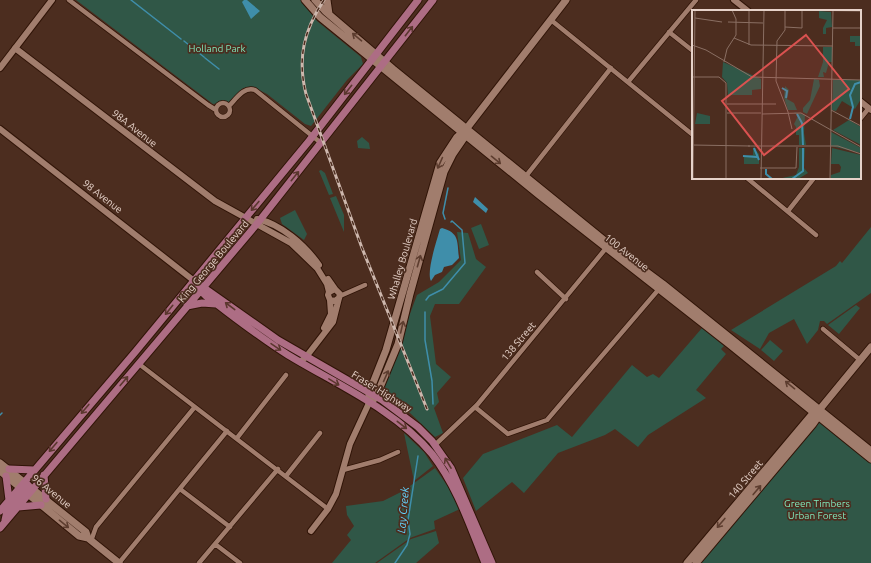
<svg xmlns="http://www.w3.org/2000/svg" width="871" height="563" viewBox="0 0 871 563" font-family="Ubuntu,sans-serif">
  <rect width="100%" height="100%" fill="#4c2d1f"/>
  <path fill="#305747" d="M 76,0 L 301,0 L 317,21 L 361,57 L 363,64 L 347,80 L 311,126 L 305,124 L 267,94 L 253,87 L 243,88 L 229,102 L 213,104 Z
    M 362,137 L 369,143 L 370,149 L 358,148 L 357,141 Z
    M 321,170 L 325,173 L 333,194 L 329,195 L 319,171 Z
    M 336,196 L 344,215 L 344,232 L 330,198 Z
    M 295,210 L 307,234 L 304,240 L 282,224 L 280,218 Z
    M 481,224 L 489,245 L 479,249 L 471,228 Z
    M 871,227 L 871,293 L 827,324 L 824,321 L 820,321 L 818,330 L 807,344 L 794,319 L 769,333 L 760,349 L 731,330 L 836,266 L 840,261 L 842,263 Z
    M 457,232 L 468,233 L 476,259 L 486,267 L 459,304 L 435,304 L 430,316 L 436,364 L 451,377 L 437,393 L 439,402 L 434,408 L 443,433 L 435,437 L 410,413 L 380,394 L 417,295 L 439,282 L 461,260 Z
    M 856,305 L 860,308 L 839,334 L 828,325 Z
    M 702,328 L 724,346 L 721,349 L 726,354 L 696,390 L 706,398 L 648,435 L 638,447 L 615,429 L 605,435 L 558,453 L 524,493 L 512,482 L 476,511 L 463,478 L 483,454 L 557,425 L 572,437 L 632,365 L 647,377 L 653,374 L 659,378 Z
    M 770,340 L 783,351 L 774,361 L 761,350 Z
    M 820,423 L 823,423 L 871,462 L 871,563 L 700,563 L 816,424 Z
    M 404,433 L 424,452 L 433,466 L 414,481 Z
    M 435,468 L 451,491 L 460,509 L 434,521 L 435,529 L 410,538 L 375,563 L 332,563 L 351,540 L 347,535 L 354,526 L 347,515 L 346,506 L 383,501 L 403,491 Z
    M 436,531 L 439,543 L 416,563 L 377,563 L 411,539 Z"/>
  <path fill="#3f8eaa" d="M 244,0 L 247,0 L 260,11 L 251,19 L 242,2 Z
    M 475,197 L 488,209 L 486,213 L 473,202 Z
    M 442,228 C 460,233 457,242 459,258 L 452,265 L 444,267 L 442,272 L 435,275 L 431,281 C 426,272 437,240 440,229 Z"/>
  <g fill="none" stroke-linecap="round" stroke-linejoin="round">
    <path stroke="#3f8eaa" stroke-width="1.5" d="M 131,0 L 181,39
      M 184,41 L 204,57
      M 205,58 L 219,69
      M 445,219 L 443,213 L 448,188
      M 426,300 L 429,296 L 443,289 L 465,263 L 462,230 L 452,221 L 451,222
      M 425,312 L 425,340 L 432,381 L 433,404
      M 0,415 L 2,413
      M 395,563 L 407,545 L 410,534 L 408,520 L 418,456"/>
    <g stroke="#301407" stroke-width="6">
      <path id="minor" d="M 69,0 L 208,105 L 216,110
        M 551,20 L 693,135
        M 669,32 L 693,51
        M 628,82 L 696,0
        M216 110a7 7 0 1 1 14 0a7 7 0 1 1-14 0Z
        M 229,106 C 236,99 244,86 255,90 L 321,143
        M 860,119 L 869,108
        M 526,176 L 611,68
        M 747,178 L 816,235
        M 788,211 L 814,178
        M 537,272 L 566,299
        M 340,296 L 365,285
        M 823,329 L 860,360
        M 139,364 L 328,509
        M 475,407 L 508,434 L 547,420 L 659,289
        M 237,438 L 286,375
        M 435,445 L 477,405 L 607,247
        M 343,470 L 380,460 L 398,452
        M 286,476 L 320,433
        M 180,489 L 230,527
        M 91,541 L 96,527 L 194,408
        M 215,544 L 240,563
        M 119,563 L 227,431
        M 199,563 L 278,469"/>
    </g>
    <g stroke="#301407" stroke-width="8">
      <path id="tertiary" d="M 734,0 L 748,11
        M 15,48 L 215,201 L 291,243 L 317,268 L 327,284 L 329,292
        M 0,68 L 52,0
        M 860,101 L 871,110
        M 0,129 L 193,280
        M 257,219 C 281,224 305,245 319,265
        M 328,279 L 335,289
        M 324,328 L 331,314 L 330,300
        M 300,362 L 306,357 L 333,322 L 340,294 L 335,289 L 329,292 L 328,295 L 330,300 L 335,301 L 339,298
        M 311,531 L 328,509 L 336,494 L 350,444 L 369,403"/>
    </g>
    <g stroke="#301407" stroke-width="9">
      <path id="secondary" d="M 305,0 L 320,17 L 539,195 L 729,344 L 871,459
        M 315,0 L 325,11 L 393,69 L 605,241 L 663,284 L 871,451
        M 327,0 L 329,14
        M 372,401 L 376,397 L 398,344 L 410,294 L 444,172 L 453,154 L 466,135 L 466,132
        M 369,403 L 369,393 L 386,350 L 440,163 L 457,137 L 467,128 L 566,0
        M 0,463 L 86,532 L 88,538
        M 0,471 L 79,536 L 88,538 L 119,563
        M 687,563 L 814,412 L 820,409 L 871,347
        M 696,563 L 813,424 L 820,414"/>
    </g>
    <g stroke="#301407" stroke-width="9">
      <path id="primary" d="M 193,280 L 278,340 L 382,400 L 418,427 L 432,441 L 451,468 L 492,563
        M 198,288 L 206,296 C 233,316 259,337 288,355 C 336,384 396,410 432,454 C 457,486 470,526 485,563
        M 187,306 L 202,303 L 216,304
        M 9,469 L 34,470
        M 44,475 L 46,499
        M 6,476 L 9,500
        M 18,507 L 41,505
        M 0,511 L 136,351 L 309,141 L 418,0
        M 5,520 L 7,511 L 28,485
        M 0,528 L 256,225 L 433,0"/>
    </g>
    <use href="#minor" stroke="#a17d6d" stroke-width="4.5"/>
    <use href="#tertiary" stroke="#a17d6d" stroke-width="6"/>
    <use href="#secondary" stroke="#a17d6d" stroke-width="7"/>
    <use href="#primary" stroke="#ad6d84" stroke-width="7"/>
    <g stroke="#cdb7ad" stroke-width="3">
      <path id="rail" d="M 324,0 C 304,30 297,58 306,94 L 362,248 L 427,409"/>
    </g>
    <use href="#rail" stroke="#4c2d1f" stroke-width="1.5" stroke-dasharray="4.5" stroke-linecap="butt"/>
  </g>
  <defs><path id="oneway-shaft" d="M-6 0H5M1.5-3L5.5 0L1.5 3" fill="none" stroke-width="1.6" stroke-linecap="round" stroke-linejoin="round"/></defs>
  <g stroke="#5b372e">
    <use href="#oneway-shaft" transform="translate(409 31) rotate(-52)"/>
    <use href="#oneway-shaft" transform="translate(348 90) rotate(128)"/>
    <use href="#oneway-shaft" transform="translate(295 176) rotate(-51)"/>
    <use href="#oneway-shaft" transform="translate(255 206) rotate(130)"/>
    <use href="#oneway-shaft" transform="translate(230 306) rotate(-143)"/>
    <use href="#oneway-shaft" transform="translate(169 310) rotate(129)"/>
    <use href="#oneway-shaft" transform="translate(276 347) rotate(34)"/>
    <use href="#oneway-shaft" transform="translate(124 381) rotate(-50)"/>
    <use href="#oneway-shaft" transform="translate(334 382) rotate(31)"/>
    <use href="#oneway-shaft" transform="translate(85 409) rotate(130)"/>
    <use href="#oneway-shaft" transform="translate(402 425) rotate(38)"/>
    <use href="#oneway-shaft" transform="translate(53 447) rotate(130)"/>
    <use href="#oneway-shaft" transform="translate(448 463) rotate(-120)"/>
  </g>
  <g stroke="#5d3d2f">
    <use href="#oneway-shaft" transform="translate(357 37) rotate(-140)"/>
    <use href="#oneway-shaft" transform="translate(496 160) rotate(39)"/>
    <use href="#oneway-shaft" transform="translate(440 163) rotate(114)"/>
    <use href="#oneway-shaft" transform="translate(419 261) rotate(-74)"/>
    <use href="#oneway-shaft" transform="translate(402 327) rotate(-77)"/>
    <use href="#oneway-shaft" transform="translate(386 376) rotate(-66)"/>
    <use href="#oneway-shaft" transform="translate(790 385) rotate(-141)"/>
    <use href="#oneway-shaft" transform="translate(757 490) rotate(-50)"/>
    <use href="#oneway-shaft" transform="translate(721 523) rotate(130)"/>
    <use href="#oneway-shaft" transform="translate(64 524) rotate(39)"/>
  </g>
  <g text-anchor="middle" stroke-width="3.5" stroke-linejoin="round" paint-order="stroke">
    <g font-size="10" fill="#7feabe" stroke="#4c2d1f">
      <text x="217" y="52">Holland Park</text>
      <text x="817" y="507">Green Timbers<tspan x="817" dy="12">Urban Forest</tspan></text>
    </g>
    <g font-size="10" fill="#e6d2c9" stroke="#4c2d1f">
      <text transform="translate(135 128) rotate(38)" y="4">98A Avenue</text>
      <text transform="translate(103 196) rotate(38)" y="4">98 Avenue</text>
      <text transform="translate(627 252) rotate(38)" y="4">100 Avenue</text>
      <text transform="translate(402 259) rotate(-74)" y="4">Whalley Boulevard</text>
      <text transform="translate(213 261) rotate(-50)" y="4">King George Boulevard</text>
      <text transform="translate(518 341) rotate(-50)" y="4">138 Street</text>
      <text transform="translate(382 391) rotate(32)" y="4">Fraser Highway</text>
      <text transform="translate(745 479) rotate(-50)" y="4">140 Street</text>
      <text transform="translate(52 491) rotate(39)" y="4">96 Avenue</text>
    </g>
    <g font-size="11" font-style="italic" fill="#63d5ff" stroke="#4c2d1f">
      <text transform="translate(403 510) rotate(-85)" y="4">Lay Creek</text>
    </g>
  </g>
  <g transform="translate(692 10)">
    <rect width="169" height="169" fill="#4c2d1f"/>
    <path d="M 127,1 L 139,2 L 140,17 L 134,18 L 134,24 L 131,24 L 131,18 L 135,10 L 127,8 ZM 158,26 L 169,26 L 169,36 L 163,36 L 163,32 L 158,32 ZM 131,37 L 140,37 L 140,52 L 137,52 L 134,63 L 131,62 L 132,67 L 126,67 L 131,52 ZM 31,52 L 69,69 L 69,79 L 60,80 L 60,85 L 36,85 L 35,73 L 30,67 ZM 122,69 L 127,70 L 128,76 L 115,104 L 111,102 L 111,98 L 118,90 ZM 141,70 L 169,70 L 169,89 L 163,99 L 150,91 L 144,101 L 140,100 ZM 93,76 L 97,80 L 95,89 L 102,93 L 105,100 L 96,100 L 92,88 ZM 102,102 L 113,105 L 112,123 L 114,135 L 107,135 L 107,125 L 104,125 L 104,117 L 102,114 L 106,106 ZM 5,103 L 18,106 L 18,114 L 3,114 ZM 157,110 L 169,117 L 169,135 L 141,120 ZM 139,122 L 169,138 L 169,143 L 139,136 ZM 61,137 L 67,144 L 67,154 L 52,154 L 52,146 L 61,145 ZM 107,138 L 113,138 L 112,158 L 116,163 L 106,169 L 86,169 L 104,165 L 107,157 ZM 140,138 L 169,145 L 169,169 L 139,169 L 139,165 L 148,162 L 149,157 L 147,154 L 139,154 Z" fill="#305747"/>
    <path fill="none" stroke="#3f8eaa" stroke-width="2" d="M 90,78 L 95,81 L 94,88M 105,104 L 110,113 L 111,135M 158,109 L 161,97 L 158,85 L 163,74 L 169,72M 62,138 L 67,150M 51,146 L 65,147M 74,159 L 74,164 L 80,169M 100,169 L 111,161 L 111,138"/>
    <path fill="none" stroke="#8a6f63" stroke-width="1" d="M 93,0 L 93,20 L 85,31 L 84,71 L 96,102M 99,0 L 169,1M 3,8 L 30,12M 36,12 L 71,13M 93,17 L 110,18 L 110,0M 141,18 L 169,18M 42,28 L 59,35 L 141,36M 0,35 L 14,40 L 60,67 L 169,70M 57,35 L 57,0M 32,52 L 35,39 L 44,25 L 44,9 L 40,0M 0,67 L 27,67 L 34,73 L 34,169M 35,94 L 84,94M 139,100 L 169,116M 96,102 L 100,119M 35,103 L 69,103M 70,104 L 109,103 L 169,137M 0,135 L 58,136M 56,136 L 146,136 L 169,144M 68,158 L 104,158 L 105,137M 1,169 L 3,0M 69,169 L 72,0M 138,169 L 141,0"/>
    <path fill="#da5250" fill-opacity="0.15" stroke="#da5250" stroke-width="2" d="M 114,25 L 157,79 L 72,145 L 30,91 Z"/>
    <rect width="169" height="169" fill="none" stroke="#e6d2c9" stroke-width="2"/>
  </g>
</svg>
